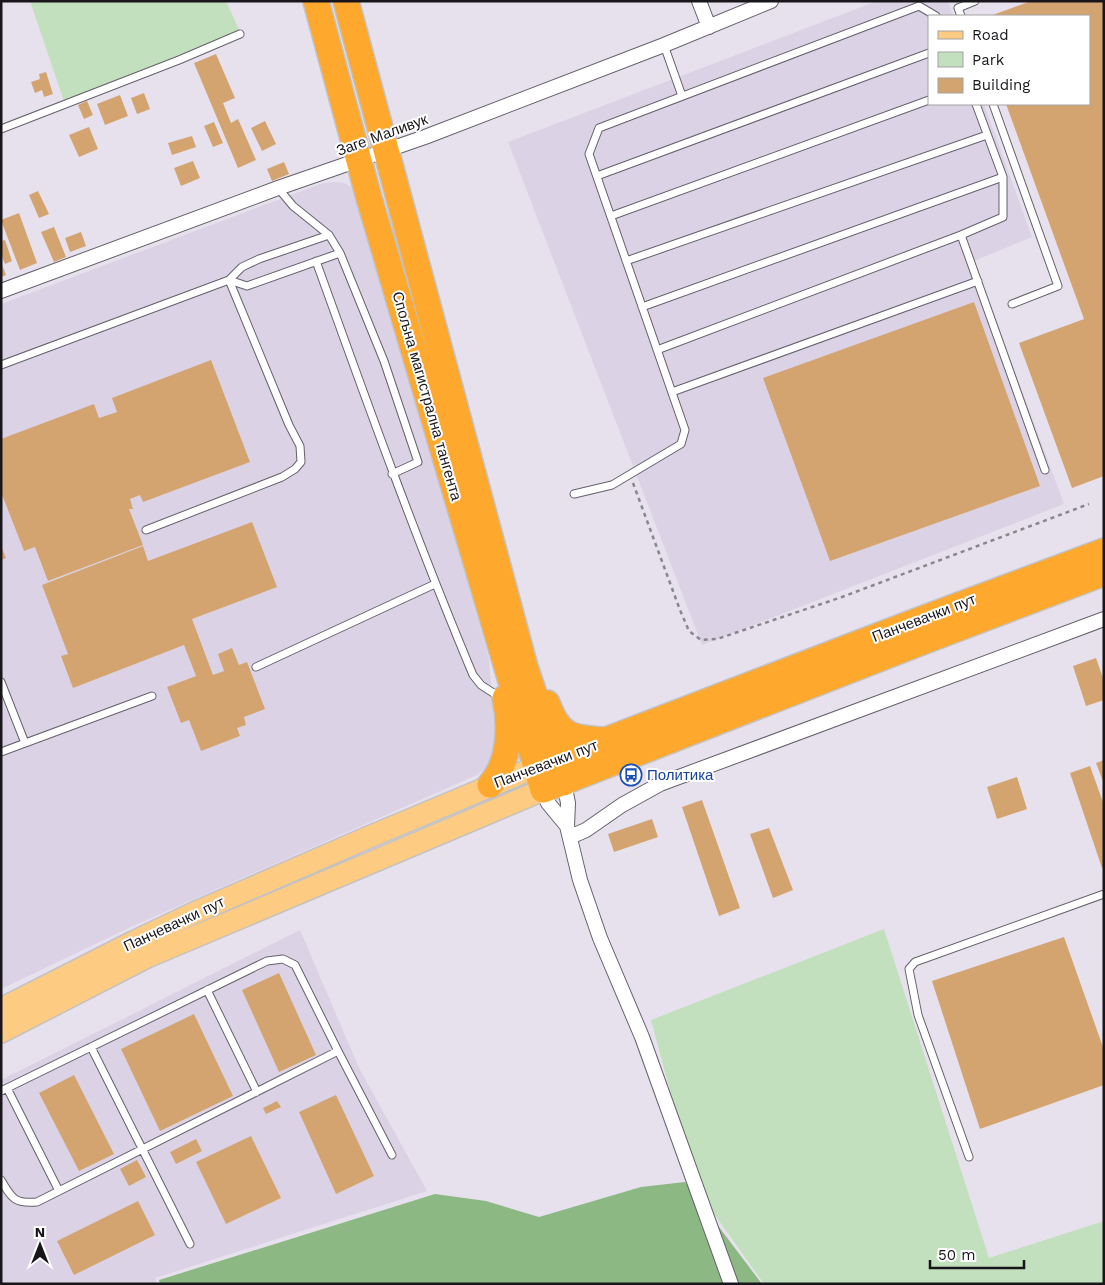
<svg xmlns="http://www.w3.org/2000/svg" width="1105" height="1285" viewBox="0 0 1105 1285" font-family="'Work Sans',sans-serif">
  <rect width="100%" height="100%" fill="#e6e1ed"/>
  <path fill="#dbd3e5" d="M 877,1 L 948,1 L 953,16 L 929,16 L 929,104 L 984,104 L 1032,237 L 974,261 L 1064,504 L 702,645 L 508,142 Z
    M 333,182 L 344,183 L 353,188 L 360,201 L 381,272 L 489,659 L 496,746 L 493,763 L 477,775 L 133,926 L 1,989 L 1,304 L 320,184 Z
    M 300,930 L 359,1068 L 427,1191 L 155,1278 L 157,1284 L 1,1284 L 1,1080 Z"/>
  <path fill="#c2e0bd" d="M 30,1 L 226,1 L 240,32 L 65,104 Z
    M 884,929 L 989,1258 L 1104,1221 L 1104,1284 L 764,1284 L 697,1190 L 651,1020 Z"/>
  <path fill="#8bb883" d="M 685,1182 L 762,1284 L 160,1284 L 159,1280 L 435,1194 L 486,1201 L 539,1217 L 641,1187 Z"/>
  <path fill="#d4a470" d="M 1031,1 L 1104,1 L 1104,476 L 1072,488 L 1019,343 L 1084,319 L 1006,104 L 1089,104 L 1089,16 L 990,16 Z
    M 216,54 L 235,98 L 223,103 L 231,123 L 238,119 L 256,160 L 238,168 L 194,63 Z
    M 46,72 L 53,94 L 44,97 L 42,90 L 35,93 L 31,82 L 40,79 L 39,74 Z
    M 144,93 L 150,109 L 137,114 L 131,98 Z
    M 120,95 L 128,116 L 105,125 L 97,104 Z
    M 87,101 L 93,115 L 84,119 L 78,105 Z
    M 265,121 L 276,144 L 262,151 L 251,128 Z
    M 214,122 L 223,143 L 213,147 L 204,126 Z
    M 89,127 L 98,149 L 79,157 L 69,135 Z
    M 192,136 L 196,147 L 172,155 L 168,143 Z
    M 193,161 L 200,178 L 181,186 L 174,168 Z
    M 284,162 L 289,174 L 272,181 L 267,169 Z
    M 38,191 L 49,214 L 39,218 L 29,195 Z
    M 19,213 L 37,263 L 20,270 L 1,220 Z
    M 54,227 L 66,257 L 54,262 L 41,232 Z
    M 81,232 L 86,246 L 70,252 L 65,238 Z
    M 5,240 L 12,261 L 5,264 L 1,254 L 1,241 Z
    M 1,262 L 6,275 L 1,277 Z
    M 974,302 L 1040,486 L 830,561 L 763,378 Z
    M 211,360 L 250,462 L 143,502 L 140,495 L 130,499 L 133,509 L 129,509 L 143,545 L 48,581 L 35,547 L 24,551 L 1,492 L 1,439 L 94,404 L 99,418 L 117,412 L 112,398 Z
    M 252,522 L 277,587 L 192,619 L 213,675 L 224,671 L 218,654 L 232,648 L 239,665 L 247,662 L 265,709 L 244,717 L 246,725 L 237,728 L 240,736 L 201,751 L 189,720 L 181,723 L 167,687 L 196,676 L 184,645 L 73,688 L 61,656 L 68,654 L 42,585 L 143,546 L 148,561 Z
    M 1,546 L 6,558 L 1,560 Z
    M 1096,658 L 1104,681 L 1104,700 L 1086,706 L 1073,666 Z
    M 1104,760 L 1104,784 L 1096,763 Z
    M 1090,766 L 1104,805 L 1104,867 L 1102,868 L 1070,773 Z
    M 1017,777 L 1027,809 L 997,819 L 987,787 Z
    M 702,800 L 740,908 L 719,916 L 682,807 Z
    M 652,819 L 658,837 L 614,852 L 608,834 Z
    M 769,828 L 793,890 L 773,898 L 750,834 Z
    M 1064,937 L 1104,1050 L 1104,1085 L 980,1129 L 932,981 Z
    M 279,973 L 316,1055 L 279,1072 L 242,990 Z
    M 194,1014 L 233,1096 L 160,1131 L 121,1049 Z
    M 74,1075 L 114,1154 L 79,1171 L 39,1093 Z
    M 336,1095 L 374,1176 L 336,1194 L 299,1112 Z
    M 277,1101 L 281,1107 L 266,1114 L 263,1108 Z
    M 251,1136 L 281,1198 L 226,1224 L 196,1162 Z
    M 196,1139 L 202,1151 L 176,1164 L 170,1152 Z
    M 137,1160 L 146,1177 L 129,1186 L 120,1169 Z
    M 138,1201 L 155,1235 L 74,1275 L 57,1241 Z"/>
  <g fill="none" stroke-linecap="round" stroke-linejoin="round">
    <g stroke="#65616b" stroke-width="9">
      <path id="lane" d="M 961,16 L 958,8 L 975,1
        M 664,45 L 682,96
        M 976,104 L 1003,177 L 1003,217 L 961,235 L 1045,470
        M 993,104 L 1058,286 L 1012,304
        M 1,129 L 179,60 L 240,34
        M 597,176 L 929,53
        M 278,188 L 293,206 L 329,235 L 340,253 L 384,361 L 418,462 L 392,474
        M 611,216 L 929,100
        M 316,261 C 366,400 416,539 473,675 L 481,685 L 501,698
        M 626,261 L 987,135
        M 229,280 L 247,286 L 340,253
        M 642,307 L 1003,177
        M 657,350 L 961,235
        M 1,365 L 229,280 L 242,267 L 259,259 L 329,235
        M 672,392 L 978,281
        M 574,494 L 612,485 L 681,444 L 685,430 L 589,154 L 599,128 L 919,6 L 936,16
        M 146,530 L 282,477 L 295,469 L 301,462 L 300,446 L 289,425 L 229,280
        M 256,667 L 435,584
        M 1,682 L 25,743
        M 1,752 L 152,696
        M 207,990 L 257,1092
        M 91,1047 L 190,1244
        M 7,1088 L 59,1191
        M 1,1091 L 267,961 L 283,959 L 295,965 L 338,1051 L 392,1155
        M 969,1157 L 918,1015 L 909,969 L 915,962 L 1104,894
        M 1,1180 C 12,1199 15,1204 37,1202 L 338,1051"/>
    </g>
    <g stroke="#65616b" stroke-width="16">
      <path id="street" d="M 699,1 L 709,27
        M 1,291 L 278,188 L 425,137 L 664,45 L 771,1
        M 564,783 L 568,803 L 567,826 L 580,880 L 600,938 L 642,1037 L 731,1284
        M 543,790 L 548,803 L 567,826
        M 570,837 L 586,830 L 622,805 L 660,784 L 1104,619"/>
    </g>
    <g stroke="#c3c2c3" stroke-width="24">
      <path id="primary" d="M 1,1009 L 133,942 L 194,913 L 369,837 L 536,767
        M 1,1032 L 147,957 L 543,790"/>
    </g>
    <g stroke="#c3c2c3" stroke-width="28">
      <path id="highway" d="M 316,1 L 369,198 L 543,790 L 922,642 L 1104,573
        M 346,1 L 525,667 L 564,783
        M 547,703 C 559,736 571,738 604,740
        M 541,765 L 914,622 L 1104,551
        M 490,785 C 510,763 511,726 505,698"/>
    </g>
    <path stroke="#8a868f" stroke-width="2.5" stroke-dasharray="4 4" stroke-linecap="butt" d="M 633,483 L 680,610 L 689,631 L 701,640 L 717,639 L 842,597 L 1089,504"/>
    <use href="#lane" stroke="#fff" stroke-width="7"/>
    <use href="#street" stroke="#fff" stroke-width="14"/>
    <use href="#primary" stroke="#fecb82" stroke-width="21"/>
    <use href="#highway" stroke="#fea82e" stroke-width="25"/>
  </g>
  <defs>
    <g id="bus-ring" transform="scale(1.125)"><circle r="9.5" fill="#fff" stroke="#1a4fb4" stroke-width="1.5"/><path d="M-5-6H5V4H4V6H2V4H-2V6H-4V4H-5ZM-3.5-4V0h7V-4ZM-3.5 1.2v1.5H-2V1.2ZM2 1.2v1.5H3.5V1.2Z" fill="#1a4fb4"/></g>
  </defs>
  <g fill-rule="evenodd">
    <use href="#bus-ring" x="631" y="775"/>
  </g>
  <g text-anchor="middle" stroke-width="4" stroke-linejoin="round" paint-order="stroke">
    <g font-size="15" fill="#18161a" stroke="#fff">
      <text transform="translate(382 135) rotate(-20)" y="5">Заге Маливук</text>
      <text transform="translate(427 396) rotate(74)" y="5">Спољна магистрална тангента</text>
      <text transform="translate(924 618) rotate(-21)" y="5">Панчевачки пут</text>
      <text transform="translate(546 764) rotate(-21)" y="5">Панчевачки пут</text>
      <text transform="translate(174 924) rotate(-25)" y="5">Панчевачки пут</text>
    </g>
    <g font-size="15" fill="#164399" stroke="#fff" text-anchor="start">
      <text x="647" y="780">Политика</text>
    </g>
  </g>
  <rect width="1105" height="1285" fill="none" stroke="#18161a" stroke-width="5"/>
  <rect x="928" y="15" width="162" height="90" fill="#ffffff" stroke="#a3a2a3"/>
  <rect x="938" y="31" width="25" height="8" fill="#fecb82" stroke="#a3a2a3"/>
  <text x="972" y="40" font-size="15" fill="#18161a">Road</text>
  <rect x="938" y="52" width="25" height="15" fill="#c2e0bd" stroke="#a3a2a3"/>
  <text x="972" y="65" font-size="15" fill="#18161a">Park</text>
  <rect x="938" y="78" width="25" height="15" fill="#d4a470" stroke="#a3a2a3"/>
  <text x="972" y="90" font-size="15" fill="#18161a">Building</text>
  <g transform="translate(40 1245)" stroke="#ffffff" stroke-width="4" paint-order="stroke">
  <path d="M0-4L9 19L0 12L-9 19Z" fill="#18161a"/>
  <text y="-8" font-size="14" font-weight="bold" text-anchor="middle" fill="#18161a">N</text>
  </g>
  <path d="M930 1260v8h94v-8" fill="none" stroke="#18161a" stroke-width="2.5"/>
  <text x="938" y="1260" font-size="15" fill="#18161a" stroke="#ffffff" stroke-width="4" paint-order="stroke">50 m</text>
</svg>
